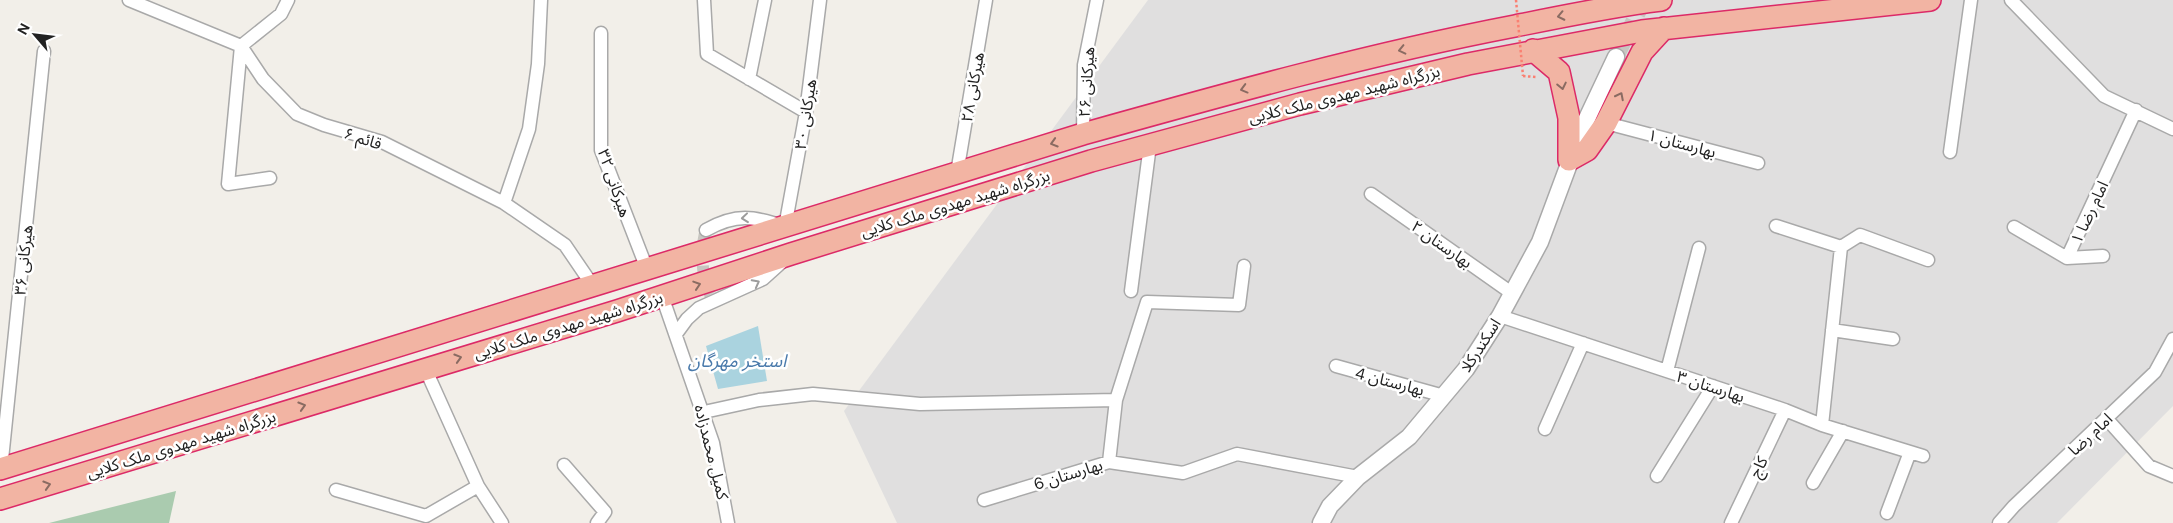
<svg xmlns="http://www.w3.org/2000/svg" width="2173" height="523" viewBox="0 0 2173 523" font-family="'DM Sans','Noto Sans Arabic',sans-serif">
  <rect width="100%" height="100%" fill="#f2efe9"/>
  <path fill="#e0dfdf" d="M 1148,0 L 2173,0 L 2173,406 L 2057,523 L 897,523 L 844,411 Z"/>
  <path fill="#aacbaf" d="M 176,491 L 169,523 L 49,523 Z"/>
  <path fill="#aad3df" d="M 758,326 L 767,381 L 718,389 L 706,346 Z"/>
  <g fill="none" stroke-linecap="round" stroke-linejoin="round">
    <path stroke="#c8c6c1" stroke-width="12" stroke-dasharray="12 6" stroke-linecap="butt" d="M 706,230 C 700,248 701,286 714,300"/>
    <path stroke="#c8c6c1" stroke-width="16" stroke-dasharray="16 8" stroke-linecap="butt" d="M 1616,57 L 1644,0"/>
    <g stroke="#a9a9a9" stroke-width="15">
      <path id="minor" d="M 129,0 L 241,46 L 263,79 L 297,114 L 324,125 L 382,142 L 504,203 L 565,245 L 593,286
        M 704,0 L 707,54 L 806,112
        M 2011,0 L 2104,96 L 2173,129
        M 601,33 L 601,150 L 647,269
        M 749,79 L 765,0
        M 1606,123 L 1758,163
        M 1083,134 L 1084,65 L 1097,0
        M 1950,152 L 1971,0
        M 957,173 L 986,0
        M 270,178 L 228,184 L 241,46 L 281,14 L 288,0
        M 1371,194 L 1513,294
        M 504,203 L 529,129 L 538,64 L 541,0
        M 1776,226 L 1841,247 L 1822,425
        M 2014,227 L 2067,258 L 2136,110
        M 706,230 C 736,213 754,216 785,227 L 806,112 L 820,0
        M 1841,247 L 1860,235 L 1928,260
        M 2067,258 L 2103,256
        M 1131,291 L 1150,145
        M 662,296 L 713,443 L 728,523
        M 1500,316 L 1785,410 L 1822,425 L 1923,456
        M 1832,330 L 1893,339
        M 676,334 L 687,319 L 699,308 L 763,279 L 783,261
        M 1336,366 L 1444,396
        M 425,368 L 478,486 L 502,523
        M 1667,371 L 1699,248
        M 704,412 L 759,400 L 813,394 L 920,404 L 1116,400
        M 2106,418 L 2149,466 L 2173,476
        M 1545,429 L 1583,343
        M 1109,462 L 1116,400 L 1147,302 L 1239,305 L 1244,266
        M 564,465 L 605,512 L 597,523
        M 1,469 L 44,51
        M 1657,476 L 1713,386
        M 1813,483 L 1843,431
        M 336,490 L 426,516 L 478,486
        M 984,500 L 1109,462 L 1183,473 L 1237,454 L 1358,477
        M 1887,513 L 1910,452
        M 1731,523 L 1785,410
        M 1999,523 L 2014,506 L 2155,372 L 2173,339"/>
    </g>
    <g stroke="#a9a9a9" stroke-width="19">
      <path id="tertiary" d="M 1321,523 L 1330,506 L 1358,477 L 1409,437 L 1466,369 L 1500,316 L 1540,242 L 1582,129 L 1616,57"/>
    </g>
    <g stroke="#dc2a67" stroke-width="24">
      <path id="trunk" d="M 1533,50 L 1559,72 L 1569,118 L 1569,160 L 1587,150 L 1606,123 L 1642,52 L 1664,28
        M 0,469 L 1083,134 C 1226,94 1369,54 1515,26 C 1564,16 1612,6 1661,0
        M 0,499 L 617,311 L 791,254 L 1091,161 L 1300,104 L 1468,64 L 1642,31 L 1930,0"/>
    </g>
    <path stroke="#fa8072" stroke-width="2.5" stroke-dasharray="2.5 2.5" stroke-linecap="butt" d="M 1523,76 L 1536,77"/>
    <use href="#minor" stroke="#fff" stroke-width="12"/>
    <use href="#tertiary" stroke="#fff" stroke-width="16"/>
    <use href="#trunk" stroke="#f2b4a3" stroke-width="21"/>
    <path stroke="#fa8072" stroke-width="2.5" stroke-dasharray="2.5 2.5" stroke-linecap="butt" d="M 1516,0 L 1523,76"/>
  </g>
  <defs><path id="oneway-chevron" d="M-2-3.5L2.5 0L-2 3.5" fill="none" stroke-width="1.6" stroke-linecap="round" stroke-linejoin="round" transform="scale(1.25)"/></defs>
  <g stroke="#8a6b62">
    <use href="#oneway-chevron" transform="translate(1561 16) rotate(168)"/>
    <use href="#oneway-chevron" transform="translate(1402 50) rotate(167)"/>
    <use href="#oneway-chevron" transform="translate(1562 86) rotate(78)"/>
    <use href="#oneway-chevron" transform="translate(1244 89) rotate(165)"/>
    <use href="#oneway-chevron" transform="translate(1620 96) rotate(-63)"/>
    <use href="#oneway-chevron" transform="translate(1054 143) rotate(163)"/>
    <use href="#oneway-chevron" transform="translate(697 285) rotate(-18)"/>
    <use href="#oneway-chevron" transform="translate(458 358) rotate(-17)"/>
    <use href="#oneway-chevron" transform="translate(302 406) rotate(-17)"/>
    <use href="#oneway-chevron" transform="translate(47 485) rotate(-17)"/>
  </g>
  <g stroke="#9c9c9c">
    <use href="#oneway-chevron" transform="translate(745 218) rotate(174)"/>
    <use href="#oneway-chevron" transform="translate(756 283) rotate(-28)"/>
  </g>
  <g text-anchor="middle" stroke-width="5" stroke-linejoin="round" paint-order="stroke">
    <g font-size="16" fill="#222" stroke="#fff">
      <text transform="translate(1086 82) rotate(-86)" y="6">هیرکانی ۲۶</text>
      <text transform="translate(972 87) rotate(-80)" y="6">هیرکانی ۲۸</text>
      <text transform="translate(1344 94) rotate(-14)" y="6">بزرگراه شهید مهدوی ملک کلایی</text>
      <text transform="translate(805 114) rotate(-81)" y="6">هیرکانی ۳۰</text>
      <text transform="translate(363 138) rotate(18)" y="6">قائم ۶</text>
      <text transform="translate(1682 143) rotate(15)" y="6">بهارستان ۱</text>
      <text transform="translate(615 183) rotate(71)" y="6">هیرکانی ۳۲</text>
      <text transform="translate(955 203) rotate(-17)" y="6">بزرگراه شهید مهدوی ملک کلایی</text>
      <text transform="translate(2089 212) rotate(-65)" y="6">امام رضا ۱</text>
      <text transform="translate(1442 244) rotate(35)" y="6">بهارستان ۲</text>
      <text transform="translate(23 260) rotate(-84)" y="6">هیرکانی ۳۶</text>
      <text transform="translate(568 325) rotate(-17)" y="6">بزرگراه شهید مهدوی ملک کلایی</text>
      <text transform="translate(1480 345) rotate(-57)" y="6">اسکندرکلا</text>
      <text transform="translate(1390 381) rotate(15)" y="6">بهارستان 4</text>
      <text transform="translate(1711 386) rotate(18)" y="6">بهارستان ۳</text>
      <text transform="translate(2090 434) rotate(-43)" y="6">امام رضا</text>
      <text transform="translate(181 444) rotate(-17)" y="6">بزرگراه شهید مهدوی ملک کلایی</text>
      <text transform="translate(712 452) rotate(76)" y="6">کمیل محمدزاده</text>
      <text transform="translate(1758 467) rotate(-64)" y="6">کاج</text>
      <text transform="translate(1068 474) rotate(-17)" y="6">بهارستان 6</text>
    </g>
    <g font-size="18" font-style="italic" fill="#4a7aab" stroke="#fff">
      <text x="737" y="367">استخر مهرگان</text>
    </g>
  </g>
  <g transform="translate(35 35) rotate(298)" stroke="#ffffff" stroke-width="4" paint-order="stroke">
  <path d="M0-4L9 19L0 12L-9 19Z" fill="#222222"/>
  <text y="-8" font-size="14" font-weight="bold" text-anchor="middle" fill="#222222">N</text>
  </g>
</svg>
